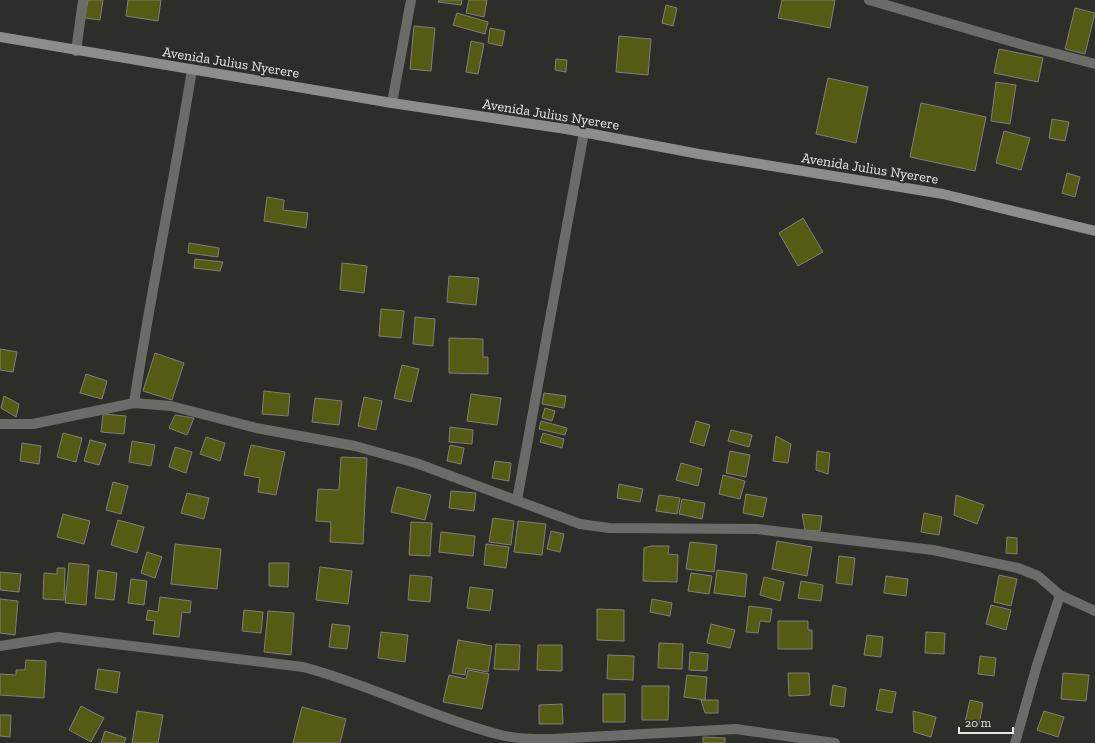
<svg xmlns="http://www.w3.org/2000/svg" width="1095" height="743" viewBox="0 0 1095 743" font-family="'Zilla Slab',serif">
  <rect width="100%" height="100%" fill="#2d2e2a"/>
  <path fill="#545b13" stroke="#7f7f7b" d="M 88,0 L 103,0 L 100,20 L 85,18 Z
    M 128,0 L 161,0 L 158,21 L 126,16 Z
    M 439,0 L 462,0 L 461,5 L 438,2 Z
    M 469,0 L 487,0 L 484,17 L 466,13 Z
    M 782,0 L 835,0 L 830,28 L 778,18 Z
    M 666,5 L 677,8 L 673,26 L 662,23 Z
    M 1075,8 L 1095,13 L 1085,54 L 1065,49 Z
    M 457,13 L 488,22 L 485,34 L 453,25 Z
    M 414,26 L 435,28 L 431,71 L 410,69 Z
    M 490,28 L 505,31 L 502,46 L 488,43 Z
    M 619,36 L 651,39 L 648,75 L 616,72 Z
    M 471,41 L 484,44 L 478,74 L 466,72 Z
    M 999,49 L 1043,58 L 1038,82 L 994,73 Z
    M 556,59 L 567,60 L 566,72 L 555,70 Z
    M 828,78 L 868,87 L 856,143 L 816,134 Z
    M 996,82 L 1016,85 L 1010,124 L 991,121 Z
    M 921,103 L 986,117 L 975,171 L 910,157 Z
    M 1052,119 L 1069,122 L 1065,141 L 1049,138 Z
    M 1004,131 L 1030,138 L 1021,170 L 996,163 Z
    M 1067,173 L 1080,177 L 1075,197 L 1062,193 Z
    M 267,197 L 284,200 L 283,210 L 308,213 L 306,228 L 264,221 Z
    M 803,218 L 823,252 L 798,266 L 779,233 Z
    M 189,243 L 219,248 L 218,257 L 188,253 Z
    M 195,259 L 223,262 L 220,271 L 194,268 Z
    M 342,263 L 367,266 L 364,293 L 340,290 Z
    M 449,276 L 479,278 L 476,305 L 447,302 Z
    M 381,309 L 404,311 L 401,338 L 379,336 Z
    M 415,317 L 435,319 L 433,346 L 413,344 Z
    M 449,338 L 483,339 L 483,357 L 488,357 L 488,374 L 449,373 Z
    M 0,349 L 17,352 L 13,372 L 0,370 Z
    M 155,353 L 184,363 L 172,400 L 143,391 Z
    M 402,365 L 419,369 L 411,402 L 394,398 Z
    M 86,374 L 107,381 L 102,399 L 80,393 Z
    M 264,391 L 290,394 L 288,416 L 262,414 Z
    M 544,393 L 566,396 L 564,408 L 542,404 Z
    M 471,394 L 501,398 L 497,425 L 467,421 Z
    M 4,396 L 19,404 L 16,417 L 1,408 Z
    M 364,397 L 382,401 L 376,430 L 358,426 Z
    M 315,398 L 342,401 L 339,425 L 312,422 Z
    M 545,408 L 555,411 L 552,421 L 542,418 Z
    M 103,414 L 126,416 L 124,434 L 101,432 Z
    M 175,415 L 194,418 L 187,435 L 169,428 Z
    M 541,421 L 567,428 L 565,435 L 539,429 Z
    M 696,421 L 710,425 L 704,446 L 690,442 Z
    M 450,427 L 473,430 L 472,444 L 449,442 Z
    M 731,430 L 752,435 L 749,447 L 728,441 Z
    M 63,433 L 82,438 L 76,462 L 57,457 Z
    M 543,433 L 564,439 L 562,448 L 540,442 Z
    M 776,436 L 791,444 L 788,463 L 773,461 Z
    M 206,437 L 225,443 L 220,461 L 200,454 Z
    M 90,440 L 106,444 L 99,465 L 84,461 Z
    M 132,441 L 155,445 L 151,466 L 129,462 Z
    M 22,443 L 41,446 L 39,464 L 20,461 Z
    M 251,445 L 285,452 L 276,495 L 258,492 L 260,478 L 244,475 Z
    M 450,445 L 464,448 L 461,464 L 447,461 Z
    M 175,447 L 192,452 L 186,473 L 169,467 Z
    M 730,451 L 750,455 L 746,477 L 726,473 Z
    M 817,451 L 830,453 L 828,474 L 816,470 Z
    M 341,457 L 367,458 L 363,544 L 330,542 L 331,522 L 316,521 L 318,489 L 339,490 Z
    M 495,461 L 511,463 L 509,481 L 492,478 Z
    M 681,463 L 702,469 L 698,486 L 676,480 Z
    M 723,475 L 745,481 L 740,499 L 719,494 Z
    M 113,482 L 128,486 L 121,514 L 106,510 Z
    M 619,484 L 643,489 L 640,502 L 617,498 Z
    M 397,487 L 431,495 L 425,520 L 391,512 Z
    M 451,491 L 476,493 L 474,511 L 449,508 Z
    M 187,493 L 209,498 L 204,519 L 181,513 Z
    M 746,494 L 767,498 L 763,517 L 743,513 Z
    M 659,495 L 680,498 L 677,514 L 656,511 Z
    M 956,495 L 984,505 L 977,524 L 954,515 Z
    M 682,499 L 705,503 L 702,519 L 679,514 Z
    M 924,513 L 942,517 L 939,535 L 921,532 Z
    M 63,514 L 90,521 L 84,544 L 57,537 Z
    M 802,514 L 822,516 L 820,531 L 805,530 Z
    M 493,518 L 514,521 L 511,545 L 489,542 Z
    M 118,520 L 144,527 L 137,553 L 111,545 Z
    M 518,521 L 546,524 L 542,555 L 514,552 Z
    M 411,522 L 432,523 L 430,556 L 409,555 Z
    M 551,531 L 564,534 L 560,552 L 547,549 Z
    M 441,532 L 475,536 L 473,556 L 439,552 Z
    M 1007,537 L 1017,538 L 1017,554 L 1006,553 Z
    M 777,541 L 812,547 L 807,576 L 772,569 Z
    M 690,542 L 717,545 L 714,572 L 686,569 Z
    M 175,544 L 221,549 L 217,589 L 171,584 Z
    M 486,544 L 509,547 L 506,568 L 484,565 Z
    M 651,546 L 669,546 L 668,554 L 678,555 L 677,582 L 643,581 L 644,548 Z
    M 147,552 L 162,557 L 155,578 L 141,573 Z
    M 839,556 L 855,558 L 852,585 L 836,583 Z
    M 69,563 L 89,565 L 86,605 L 65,603 Z
    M 269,563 L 289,563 L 288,587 L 269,586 Z
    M 320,567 L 352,571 L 348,604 L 316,600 Z
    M 57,568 L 65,568 L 64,600 L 43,599 L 44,573 L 57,574 Z
    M 98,570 L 117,573 L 114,600 L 95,598 Z
    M 717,570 L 747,574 L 745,597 L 714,593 Z
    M 0,572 L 21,574 L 19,592 L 0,590 Z
    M 691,573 L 712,576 L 709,594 L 688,591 Z
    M 410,575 L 432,577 L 430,602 L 408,600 Z
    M 999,575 L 1017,579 L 1011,606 L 994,602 Z
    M 886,576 L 908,579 L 906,596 L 884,593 Z
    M 764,577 L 784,582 L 780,601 L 760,595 Z
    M 131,579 L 147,581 L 144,605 L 128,603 Z
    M 801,581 L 823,585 L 821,601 L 798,598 Z
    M 470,587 L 493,590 L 490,611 L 467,608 Z
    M 160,597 L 191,601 L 190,613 L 182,612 L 179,637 L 153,634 L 155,621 L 146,620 L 148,610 L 158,612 Z
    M 0,599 L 18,601 L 15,635 L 0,633 Z
    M 652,599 L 672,603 L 670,616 L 650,612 Z
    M 991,605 L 1011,610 L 1006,630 L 986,624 Z
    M 749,606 L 772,609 L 770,622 L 760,621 L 758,633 L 746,632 Z
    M 597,609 L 624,610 L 624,641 L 597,640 Z
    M 244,610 L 263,612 L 261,633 L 242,631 Z
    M 268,611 L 294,613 L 291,655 L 264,652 Z
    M 778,621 L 808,621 L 808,630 L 812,630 L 812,649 L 778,649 Z
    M 332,624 L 350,626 L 347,649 L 329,647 Z
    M 711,624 L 735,630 L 730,648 L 707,643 Z
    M 381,632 L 408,635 L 405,662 L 378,658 Z
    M 926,632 L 945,633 L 944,654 L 925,653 Z
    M 867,635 L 883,637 L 881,657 L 864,655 Z
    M 458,640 L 492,646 L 488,672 L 466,668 L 465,675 L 452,673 Z
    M 659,643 L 683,644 L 682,669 L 658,668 Z
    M 496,644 L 520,645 L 519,670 L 494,669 Z
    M 538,645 L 562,645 L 562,671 L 537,670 Z
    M 690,652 L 708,654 L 707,671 L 689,670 Z
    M 608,655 L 634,656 L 633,680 L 607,679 Z
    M 980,656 L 996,658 L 994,676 L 978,674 Z
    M 26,660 L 46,661 L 44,698 L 0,695 L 0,674 L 16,675 L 16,670 L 25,670 Z
    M 98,669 L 120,672 L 117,693 L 95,689 Z
    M 468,670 L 489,674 L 482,709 L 443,702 L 449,675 L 466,679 Z
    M 788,673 L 809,673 L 810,695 L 789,696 Z
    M 1063,673 L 1089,675 L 1086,701 L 1061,699 Z
    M 687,675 L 707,677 L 705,700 L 684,697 Z
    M 833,685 L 846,688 L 844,707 L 830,705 Z
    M 642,686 L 669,686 L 668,720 L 642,720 Z
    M 880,689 L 896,692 L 892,713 L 876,710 Z
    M 603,694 L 625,694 L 625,722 L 603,722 Z
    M 701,700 L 718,700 L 718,713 L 705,713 Z
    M 970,700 L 983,703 L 979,725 L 965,722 Z
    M 562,704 L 563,724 L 539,724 L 539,705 Z
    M 81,706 L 104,718 L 91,742 L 69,730 Z
    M 302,707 L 346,719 L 340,743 L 293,743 Z
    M 137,711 L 163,715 L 158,743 L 132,743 Z
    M 913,711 L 936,717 L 931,737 L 914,732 Z
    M 1044,711 L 1064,717 L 1058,737 L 1037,730 Z
    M 0,715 L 11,715 L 10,737 L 0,736 Z
    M 105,731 L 126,738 L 124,743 L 101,743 Z
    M 703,737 L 725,738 L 725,743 L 703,743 Z"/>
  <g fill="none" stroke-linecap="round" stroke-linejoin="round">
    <path stroke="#6b6b69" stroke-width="10" d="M 869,0 L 1027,46 L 1095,64
      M 76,51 L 83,0
      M 192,70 C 174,181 151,291 134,403 L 171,406 L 256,428 L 355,446 L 416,463 L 580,524 L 609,528 L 757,529 L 933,550 L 1018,568 L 1038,576 L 1060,595 L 1095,611
      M 392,103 L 411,0
      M 0,424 L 33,424 L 134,403
      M 517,500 L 584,132
      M 0,646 L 58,637 L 303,667 C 369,684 431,717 497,734 C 515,739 533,739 552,739 L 736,729 L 835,743
      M 1015,743 L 1037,665 L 1060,595"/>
    <path stroke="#8d8e8b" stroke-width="10" d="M 0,37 L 392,103 L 566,129 L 699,154 L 943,194 L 1095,231"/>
  </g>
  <g text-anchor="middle" stroke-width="4" stroke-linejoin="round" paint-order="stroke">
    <g font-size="14" fill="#e7e8e5" stroke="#2d2e2a">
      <text transform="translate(231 62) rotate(9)" y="5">Avenida Julius Nyerere</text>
      <text transform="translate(551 114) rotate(9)" y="5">Avenida Julius Nyerere</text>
      <text transform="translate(870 168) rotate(9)" y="5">Avenida Julius Nyerere</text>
    </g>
  </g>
  <path d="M959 727v6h54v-6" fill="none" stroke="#e7e8e5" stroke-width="2"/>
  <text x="965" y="727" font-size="12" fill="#e7e8e5" stroke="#2d2e2a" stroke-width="3" paint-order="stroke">20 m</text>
</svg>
